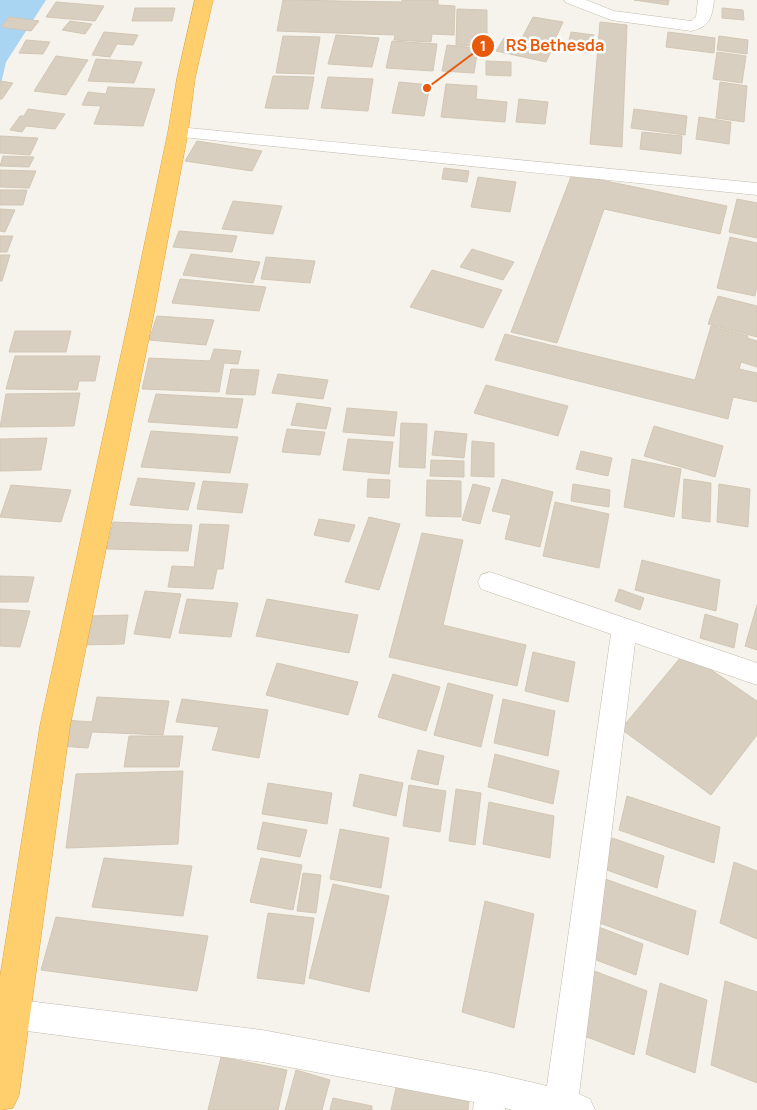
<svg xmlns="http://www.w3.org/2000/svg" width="757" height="1110" viewBox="0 0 757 1110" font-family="Manrope,sans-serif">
  <rect width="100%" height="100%" fill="#f6f3ec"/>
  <path fill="#a9d4f2" d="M 0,0 L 46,0 L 6,62 L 0,88 Z"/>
  <path fill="#d8cfc1" stroke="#d3c7b4" d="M 283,0 L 402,2 L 402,0 L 438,0 L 438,5 L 455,6 L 454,35 L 432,34 L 431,42 L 394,40 L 395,35 L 277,31 Z
    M 634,0 L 669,0 L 668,5 Z
    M 56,2 L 104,6 L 95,21 L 46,17 Z
    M 135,8 L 175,8 L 172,21 L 132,21 Z
    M 722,8 L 743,10 L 744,20 L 722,18 Z
    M 457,9 L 487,10 L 487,46 L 456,45 Z
    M 9,17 L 39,21 L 31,31 L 1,27 Z
    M 533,17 L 563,22 L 552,46 L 521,40 Z
    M 70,21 L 92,24 L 85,34 L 62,30 Z
    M 600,22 L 627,25 L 622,147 L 590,144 Z
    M 104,32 L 138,35 L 133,45 L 117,44 L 110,57 L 92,55 Z
    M 571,32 L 594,35 L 590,53 L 567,50 Z
    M 668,32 L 715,38 L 714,53 L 666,47 Z
    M 336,35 L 379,38 L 372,67 L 328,64 Z
    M 283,36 L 320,37 L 314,74 L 276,73 Z
    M 719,36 L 748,40 L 747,54 L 717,50 Z
    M 504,38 L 553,47 L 546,62 L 496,51 Z
    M 26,40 L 50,42 L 43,54 L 19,53 Z
    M 392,41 L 437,44 L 433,71 L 386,68 Z
    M 447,45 L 478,48 L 474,73 L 442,71 Z
    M 717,52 L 746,56 L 742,83 L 713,79 Z
    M 56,56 L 88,60 L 66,95 L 34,91 Z
    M 96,59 L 142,62 L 134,83 L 88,81 Z
    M 486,61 L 511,62 L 511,76 L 486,75 Z
    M 273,76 L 314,77 L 308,109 L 265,108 Z
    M 328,77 L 373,79 L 368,111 L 321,108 Z
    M 0,81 L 13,83 L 2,99 L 0,99 Z
    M 399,82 L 430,85 L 424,116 L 392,113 Z
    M 720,82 L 747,86 L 744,122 L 716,118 Z
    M 446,84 L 477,86 L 476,99 L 507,102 L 505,122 L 441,117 Z
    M 108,87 L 155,89 L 143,126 L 94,124 L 101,106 L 82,105 L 88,92 L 106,94 Z
    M 519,99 L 548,102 L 545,124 L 516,122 Z
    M 28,109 L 65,114 L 55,129 L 26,126 L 22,132 L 10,130 L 20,116 L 24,116 Z
    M 634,109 L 687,116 L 685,135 L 631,128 Z
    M 699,117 L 731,122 L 729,144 L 696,139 Z
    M 642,132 L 682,136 L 681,154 L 640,149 Z
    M 0,136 L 38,138 L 30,155 L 0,153 Z
    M 197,141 L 262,151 L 252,171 L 185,161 Z
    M 3,156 L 34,157 L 29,167 L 0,166 Z
    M 444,168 L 469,171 L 467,182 L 442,179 Z
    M 0,170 L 36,171 L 29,188 L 0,187 Z
    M 572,174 L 727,206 L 720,234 L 604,209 L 557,343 L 511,332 Z
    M 478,177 L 516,182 L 510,212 L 471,207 Z
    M 0,190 L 27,190 L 23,205 L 0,205 Z
    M 737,199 L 757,203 L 757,238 L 729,232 Z
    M 233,201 L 282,206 L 273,234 L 222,229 Z
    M 0,209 L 15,210 L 5,232 L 0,231 Z
    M 179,231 L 237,236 L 232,252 L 173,247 Z
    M 0,236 L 13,236 L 7,252 L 0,252 Z
    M 730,237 L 757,243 L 757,286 L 755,296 L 717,288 Z
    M 472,249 L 514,262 L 503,280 L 460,267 Z
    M 191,254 L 260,262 L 253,283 L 183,275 Z
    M 0,255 L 10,255 L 2,281 L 0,281 Z
    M 266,257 L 315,261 L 310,283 L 261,279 Z
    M 432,270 L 502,290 L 483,328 L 410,307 Z
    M 180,279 L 266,287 L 259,311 L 172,303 Z
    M 718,296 L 757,306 L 757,337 L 708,324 Z
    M 157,316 L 214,320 L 206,345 L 149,340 Z
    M 711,326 L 748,336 L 747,338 L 757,341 L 757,367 L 741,362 L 739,369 L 757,373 L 757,402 L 733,397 L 728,419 L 495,360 L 505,334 L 695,380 Z
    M 15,331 L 71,331 L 66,352 L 9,352 Z
    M 214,349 L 241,351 L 238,364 L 224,363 L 219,392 L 142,389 L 149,358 L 210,361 Z
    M 15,356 L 100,356 L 95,381 L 79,381 L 77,390 L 6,389 Z
    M 231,369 L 259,370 L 255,395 L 226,394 Z
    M 278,374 L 328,380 L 323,399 L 272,393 Z
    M 486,385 L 568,406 L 558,436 L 474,413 Z
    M 80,393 L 74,426 L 0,427 L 6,394 Z
    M 156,394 L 243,399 L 237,428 L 148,422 Z
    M 297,403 L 331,408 L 326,429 L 291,425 Z
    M 347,408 L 397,412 L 394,436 L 343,432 Z
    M 401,423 L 427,424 L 425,468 L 399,467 Z
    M 654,426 L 723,446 L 715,477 L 644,456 Z
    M 287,429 L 325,432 L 320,455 L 282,452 Z
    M 151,431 L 238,437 L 230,473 L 141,467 Z
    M 435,431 L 467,434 L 464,458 L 432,455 Z
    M 47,438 L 41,470 L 0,471 L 0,439 Z
    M 348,439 L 393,442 L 389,474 L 343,470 Z
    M 472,441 L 494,443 L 494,477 L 471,476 Z
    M 581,451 L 612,458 L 608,476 L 576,469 Z
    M 632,459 L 681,469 L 674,517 L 624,507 Z
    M 431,460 L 464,461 L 464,477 L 430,476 Z
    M 138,478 L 195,483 L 188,510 L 130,505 Z
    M 368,479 L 390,480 L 389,498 L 367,497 Z
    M 502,479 L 553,492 L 540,547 L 505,539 L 511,515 L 492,511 Z
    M 684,479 L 711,483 L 710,522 L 682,518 Z
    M 427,480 L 461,481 L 461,517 L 426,516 Z
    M 203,481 L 248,484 L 242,513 L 197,509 Z
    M 473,484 L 490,488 L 480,524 L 462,520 Z
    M 573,484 L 610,490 L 609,507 L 571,501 Z
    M 719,484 L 750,489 L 748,527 L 717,522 Z
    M 11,485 L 71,490 L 61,522 L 0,517 Z
    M 555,502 L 609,514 L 599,568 L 543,556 Z
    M 369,517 L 400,524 L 379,590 L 345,582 Z
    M 319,519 L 355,525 L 349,542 L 314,535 Z
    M 113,522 L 192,525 L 188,551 L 107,549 Z
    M 200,524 L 229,525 L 223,569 L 217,569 L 213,589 L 168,587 L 172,566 L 194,567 Z
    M 422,533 L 463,540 L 443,625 L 526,645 L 517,686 L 389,657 Z
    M 642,560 L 720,580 L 716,611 L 635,590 Z
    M 0,576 L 34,577 L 28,602 L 0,602 Z
    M 619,589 L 644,598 L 640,610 L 615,601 Z
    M 145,591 L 181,594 L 170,638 L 134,634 Z
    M 187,599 L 238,603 L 231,637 L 179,633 Z
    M 267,599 L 358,615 L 349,653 L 256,636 Z
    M 757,605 L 757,650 L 745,646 Z
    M 0,609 L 30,611 L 20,647 L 0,646 Z
    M 705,614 L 738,624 L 734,648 L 700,638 Z
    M 128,615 L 124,644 L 82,645 L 87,616 Z
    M 533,652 L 575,662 L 568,702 L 525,691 Z
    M 685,652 L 757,701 L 757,735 L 711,795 L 621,729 Z
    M 277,663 L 358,682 L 348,715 L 266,695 Z
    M 393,674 L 440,687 L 426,731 L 378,717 Z
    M 448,683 L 493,695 L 481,747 L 434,735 Z
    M 97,697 L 169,701 L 163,735 L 92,732 L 88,748 L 59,746 L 65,720 L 92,722 Z
    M 182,699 L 268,710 L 259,758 L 212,750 L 219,727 L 176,722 Z
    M 503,699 L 555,711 L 548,756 L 494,743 Z
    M 129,736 L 183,736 L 179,767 L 124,767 Z
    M 418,750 L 444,756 L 438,785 L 411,779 Z
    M 495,754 L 559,771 L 553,804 L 488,787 Z
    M 183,771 L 178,844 L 66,848 L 76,774 Z
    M 360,774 L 403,783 L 396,816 L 353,806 Z
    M 268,783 L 332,793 L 327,824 L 262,814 Z
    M 409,785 L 446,791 L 440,832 L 403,826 Z
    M 456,789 L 481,793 L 475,845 L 449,841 Z
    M 627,796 L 720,827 L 714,863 L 619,830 Z
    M 489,802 L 554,816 L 550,858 L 483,844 Z
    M 263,822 L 307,830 L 300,857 L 257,849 Z
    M 340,829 L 389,838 L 381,888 L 330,879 Z
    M 612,838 L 664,856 L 657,888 L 604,869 Z
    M 104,858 L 192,866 L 183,916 L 92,907 Z
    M 261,858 L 302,865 L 293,910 L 250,902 Z
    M 734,862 L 757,871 L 757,939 L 720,923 Z
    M 303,873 L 321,875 L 316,913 L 297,911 Z
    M 605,879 L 696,911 L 688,955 L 594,921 Z
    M 333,884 L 389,896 L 369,992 L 309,978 Z
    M 485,901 L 534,914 L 514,1028 L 462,1012 Z
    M 268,913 L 314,918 L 304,984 L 257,978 Z
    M 56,917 L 208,936 L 197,991 L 41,970 Z
    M 596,926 L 643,944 L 636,975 L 588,957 Z
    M 589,969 L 647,991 L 634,1055 L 574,1032 Z
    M 725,981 L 757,992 L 757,1083 L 711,1065 Z
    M 660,983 L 707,1000 L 695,1073 L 646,1054 Z
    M 221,1057 L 287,1070 L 278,1110 L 208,1110 Z
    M 296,1070 L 330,1080 L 322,1110 L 285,1110 Z
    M 397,1083 L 469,1102 L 468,1110 L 391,1110 Z
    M 333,1098 L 372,1106 L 372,1110 L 330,1110 Z"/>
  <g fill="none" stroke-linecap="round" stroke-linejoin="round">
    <g stroke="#c2bbae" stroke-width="1">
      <path id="street" d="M 564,0 L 586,0 L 614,11 L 691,21 L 696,17 L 698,0 L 714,0 C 712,17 710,27 691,31 L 611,20 L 567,3 Z
        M 178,127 L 757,183 L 757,195 L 172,136 L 169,132 L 172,128 Z
        M 490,572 L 757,663 L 757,685 L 635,643 L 579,1094 L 590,1099 L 595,1110 L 512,1110 L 505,1108 L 505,1110 L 473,1110 L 474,1102 L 262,1062 L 12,1029 L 1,1025 L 0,1006 L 1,1003 L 12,999 L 262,1030 L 492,1073 L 547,1086 L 611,634 L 481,589 L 478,582 L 481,575 Z"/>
    </g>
    <g stroke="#e0a43c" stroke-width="1">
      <path id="highway" d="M 195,0 L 213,0 L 195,78 L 188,132 L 153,318 L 70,726 L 19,1095 L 13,1108 L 0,1110 L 0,977 L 40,726 L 129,318 L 168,132 L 177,78 Z"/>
    </g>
    <use href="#street" fill="#fff" fill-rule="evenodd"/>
    <use href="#highway" fill="#ffcf6e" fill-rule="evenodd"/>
  </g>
  <path fill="none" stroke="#e8590c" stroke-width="2" d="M427 88L483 46"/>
  <g fill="#e8590c" stroke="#fff" stroke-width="2">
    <circle cx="427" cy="88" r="5"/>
    <circle cx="483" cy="46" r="12"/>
  </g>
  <g font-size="15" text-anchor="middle" font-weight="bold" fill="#fff">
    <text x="483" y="51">1</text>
  </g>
  <g font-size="16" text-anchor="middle" font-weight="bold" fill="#e8590c" stroke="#fff" stroke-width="5" stroke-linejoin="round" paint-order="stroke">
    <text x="555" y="51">RS Bethesda</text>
  </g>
</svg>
